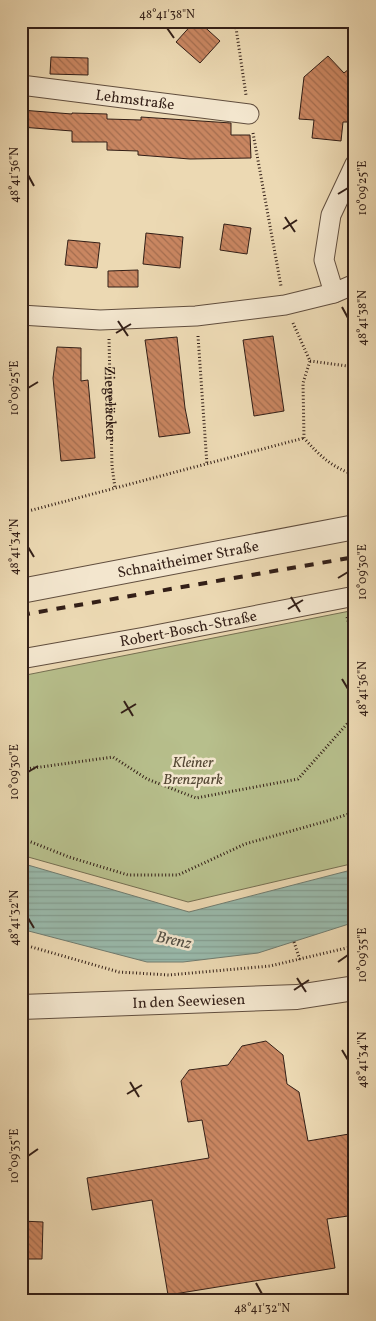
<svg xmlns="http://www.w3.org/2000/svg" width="376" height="1321" viewBox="0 0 376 1321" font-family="Vollkorn,serif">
  <defs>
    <pattern id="water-rules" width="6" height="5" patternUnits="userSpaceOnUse" patternTransform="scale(1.25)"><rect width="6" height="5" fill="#99baac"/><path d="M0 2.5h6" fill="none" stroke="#849f93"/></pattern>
    <pattern id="building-back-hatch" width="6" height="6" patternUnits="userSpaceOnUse" patternTransform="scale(1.25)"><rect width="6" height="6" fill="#c98661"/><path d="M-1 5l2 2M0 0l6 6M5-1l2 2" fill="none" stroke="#a46d4f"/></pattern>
  </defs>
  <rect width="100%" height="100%" fill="#ecd9b3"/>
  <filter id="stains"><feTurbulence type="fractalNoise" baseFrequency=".004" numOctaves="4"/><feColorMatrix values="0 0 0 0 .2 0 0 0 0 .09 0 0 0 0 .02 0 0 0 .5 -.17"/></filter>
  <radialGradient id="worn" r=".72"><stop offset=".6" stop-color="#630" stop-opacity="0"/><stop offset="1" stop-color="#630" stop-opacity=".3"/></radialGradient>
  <path fill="#b7bf8c" stroke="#756f52" d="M 355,610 L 355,863 L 188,902 L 21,855 L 21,676 Z"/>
  <path fill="url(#water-rules)" stroke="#707c70" d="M 21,863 L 189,912 L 355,869 L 355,922 L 258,953 L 183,962 L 147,962 L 21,929 Z"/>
  <path fill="url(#building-back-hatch)" stroke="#331f17" d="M 195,21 L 198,21 L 220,41 L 200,63 L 176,42 Z
    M 328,56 L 344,73 L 355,64 L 354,122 L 343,122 L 341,141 L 312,138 L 314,120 L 299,119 L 304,77 Z
    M 51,57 L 88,58 L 88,75 L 50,74 Z
    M 21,110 L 72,114 L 72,113 L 107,114 L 107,119 L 141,120 L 141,117 L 231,123 L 231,135 L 250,135 L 251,158 L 190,159 L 138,155 L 138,151 L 107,150 L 107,142 L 72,142 L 72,131 L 21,127 Z
    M 224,224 L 251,228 L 247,254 L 220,250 Z
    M 146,233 L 183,237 L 180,268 L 143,264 Z
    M 68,240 L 100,243 L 97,268 L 65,265 Z
    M 138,270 L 138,287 L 108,287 L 108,271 Z
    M 273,336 L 284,411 L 254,416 L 243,340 Z
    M 177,337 L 185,408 L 190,433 L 159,437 L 145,340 Z
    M 57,347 L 81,348 L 81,381 L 88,380 L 95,458 L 61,461 L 53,378 Z
    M 266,1041 L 283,1055 L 287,1084 L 299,1092 L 308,1141 L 355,1133 L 355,1215 L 327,1219 L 335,1268 L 168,1295 L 152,1200 L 92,1210 L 87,1178 L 209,1158 L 202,1120 L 188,1122 L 181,1081 L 189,1070 L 228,1065 L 242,1046 Z
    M 21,1221 L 43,1222 L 42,1259 L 21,1259 Z"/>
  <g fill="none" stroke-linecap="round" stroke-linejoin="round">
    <g stroke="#614e3e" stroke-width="21">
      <g id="minor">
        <path id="s2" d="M 21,85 L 249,114"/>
        <path d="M 334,293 L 324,260 L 331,215 L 355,164"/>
        <path d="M 21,315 L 100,320 L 196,316 L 285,305 L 334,293 L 355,284"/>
        <path id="s3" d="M 21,659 L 145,637 L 355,596"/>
      </g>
    </g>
    <g stroke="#614e3e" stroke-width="26">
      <g id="tertiary">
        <path id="s4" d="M 21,591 L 355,527"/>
        <path id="s5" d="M 21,1007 L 297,997 L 355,988"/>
      </g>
    </g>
    <g stroke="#331f17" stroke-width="3" stroke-dasharray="1 2.5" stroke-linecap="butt">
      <path d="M 235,21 L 246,95"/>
      <path d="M 253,133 L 281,286"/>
      <path d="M 293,323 L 310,361 L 303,383 L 304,438 C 320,456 331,467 355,475"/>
      <path d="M 198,336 L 207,465"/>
      <path id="s1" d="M 109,339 L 112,466 L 115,488"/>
      <path d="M 310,361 L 355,367"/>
      <path d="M 21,513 L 304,438"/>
      <path d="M 347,617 L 355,646"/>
      <path d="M 21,773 L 26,769 L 113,757 L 147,779 L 196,798 L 298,779 L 355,715"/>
      <path d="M 21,838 L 69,857 L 128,875 L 178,875 L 245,844 L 327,821 L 355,812"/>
      <path d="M 294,942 L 300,960"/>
      <path d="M 21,944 L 119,972 L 169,975 L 270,966 L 355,946"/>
    </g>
    <use href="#minor" stroke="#f3e6ce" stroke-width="19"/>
    <use href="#tertiary" stroke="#f3e6ce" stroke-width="24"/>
    <path stroke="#331f17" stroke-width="4" stroke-dasharray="9 9" stroke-linecap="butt" d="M 21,615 L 355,557"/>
  </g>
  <path fill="none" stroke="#331f17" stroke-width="2" d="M 167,28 L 174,38M 28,175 L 34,186M 338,194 L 348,188M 285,217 L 295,232M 283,229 L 297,220M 342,307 L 348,318M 118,321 L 128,336M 116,333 L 131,324M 28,388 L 38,382M 28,547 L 34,557M 338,578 L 348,572M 291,597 L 300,612M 288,609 L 303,600M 342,679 L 348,689M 124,701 L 133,716M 121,713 L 136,704M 28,772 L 38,766M 28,918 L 34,928M 338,962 L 348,955M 297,978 L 306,992M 294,990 L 309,980M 342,1050 L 348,1060M 130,1082 L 139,1097M 127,1094 L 142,1085M 28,1156 L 38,1149M 256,1283 L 262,1294"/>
  <g text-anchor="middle" stroke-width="5" stroke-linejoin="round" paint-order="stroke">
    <g font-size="15" fill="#331f17" stroke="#f3e6ce">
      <text dy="5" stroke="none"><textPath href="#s2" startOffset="115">Lehmstraße</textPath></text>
      <text dy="5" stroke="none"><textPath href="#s1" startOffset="65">Ziegeläcker</textPath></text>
      <text dy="5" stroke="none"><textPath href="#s4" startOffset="170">Schnaitheimer Straße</textPath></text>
      <text dy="5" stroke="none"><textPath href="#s3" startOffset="170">Robert-Bosch-Straße</textPath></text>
      <text dy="5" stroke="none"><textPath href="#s5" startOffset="168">In den Seewiesen</textPath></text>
    </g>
    <g font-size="15" font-style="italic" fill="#544734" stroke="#f3e6ce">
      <text x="193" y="767">Kleiner<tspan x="193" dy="17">Brenzpark</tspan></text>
    </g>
    <g font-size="16" font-style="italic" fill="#524e44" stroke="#f3e6ce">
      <text transform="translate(174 939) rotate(12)" y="6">Brenz</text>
    </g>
  </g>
  <rect width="376" height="1321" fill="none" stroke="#ecd9b3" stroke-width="55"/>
  <rect x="28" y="28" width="320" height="1266" fill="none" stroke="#331f17" stroke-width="2"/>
  <g font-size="12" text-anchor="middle" fill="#331f17">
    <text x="167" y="18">48°41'38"N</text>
    <text transform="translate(14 175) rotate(-90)" y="4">48°41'36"N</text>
    <text transform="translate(362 188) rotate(-90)" y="4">10°09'25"E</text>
    <text transform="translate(362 318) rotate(-90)" y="4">48°41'38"N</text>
    <text transform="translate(14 388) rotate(-90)" y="4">10°09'25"E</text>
    <text transform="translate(14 547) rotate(-90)" y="4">48°41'34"N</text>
    <text transform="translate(362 572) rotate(-90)" y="4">10°09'30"E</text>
    <text transform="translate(362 689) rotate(-90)" y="4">48°41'36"N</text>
    <text transform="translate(14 772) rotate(-90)" y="4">10°09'30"E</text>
    <text transform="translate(14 918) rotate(-90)" y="4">48°41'32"N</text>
    <text transform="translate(362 955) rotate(-90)" y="4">10°09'35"E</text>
    <text transform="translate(362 1060) rotate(-90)" y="4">48°41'34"N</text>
    <text transform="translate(14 1156) rotate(-90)" y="4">10°09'35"E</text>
    <text x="262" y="1312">48°41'32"N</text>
  </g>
  <rect width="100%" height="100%" filter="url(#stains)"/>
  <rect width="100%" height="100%" fill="url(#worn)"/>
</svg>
